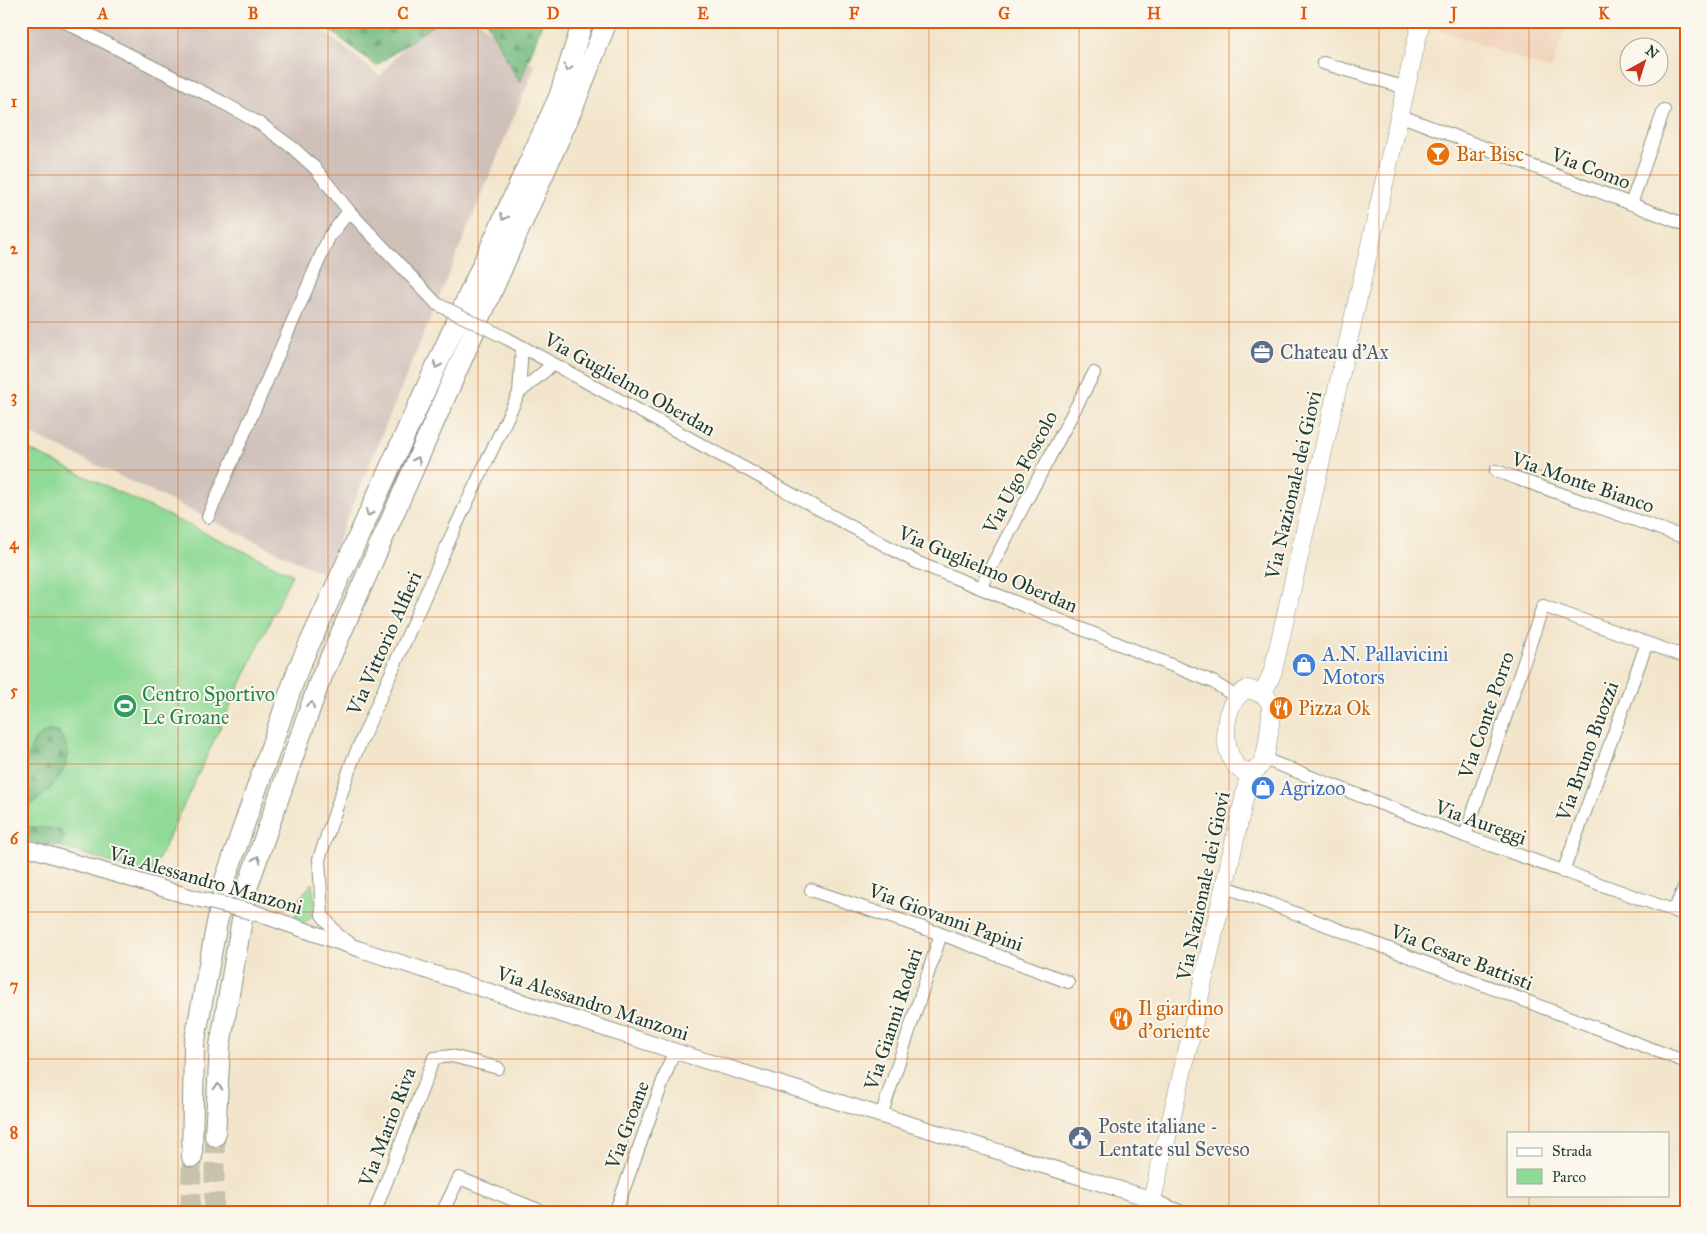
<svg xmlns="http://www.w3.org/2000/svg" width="1707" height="1234" viewBox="0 0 1707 1234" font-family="'IM FELL Great Primer',serif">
  <defs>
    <pattern id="forest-firs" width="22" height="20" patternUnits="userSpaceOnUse" patternTransform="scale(1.25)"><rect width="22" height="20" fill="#73ba7f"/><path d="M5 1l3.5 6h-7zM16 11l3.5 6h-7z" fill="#5e9869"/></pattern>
  </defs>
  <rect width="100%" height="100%" fill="#fbf7ec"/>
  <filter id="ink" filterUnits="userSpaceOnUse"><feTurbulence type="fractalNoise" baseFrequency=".02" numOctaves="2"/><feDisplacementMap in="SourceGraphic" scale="10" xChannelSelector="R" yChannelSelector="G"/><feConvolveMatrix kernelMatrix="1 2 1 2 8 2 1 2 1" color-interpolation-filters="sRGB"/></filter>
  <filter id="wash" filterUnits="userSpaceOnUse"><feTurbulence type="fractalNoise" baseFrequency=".0096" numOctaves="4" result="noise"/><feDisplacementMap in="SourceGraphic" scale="20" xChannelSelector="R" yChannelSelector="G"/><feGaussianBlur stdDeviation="1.12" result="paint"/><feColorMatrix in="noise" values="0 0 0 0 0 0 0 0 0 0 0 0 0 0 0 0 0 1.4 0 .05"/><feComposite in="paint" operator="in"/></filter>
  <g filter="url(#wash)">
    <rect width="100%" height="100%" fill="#f3e5cc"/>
    <path fill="#f2d4be" d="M 1439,21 L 1568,21 L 1551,70 L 1437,29 Z"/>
    <path fill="#cfc0ba" d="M 21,21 L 310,21 L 380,76 L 426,21 L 478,21 L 535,66 L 324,574 L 21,429 Z"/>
    <path fill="#8fda96" stroke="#578c65" d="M 21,446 L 292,574 L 151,875 L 59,846 L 48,846 L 21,839 Z
      M 312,883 C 315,899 319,913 305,923 L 297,920 C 291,906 303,894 312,883 Z"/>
    <path fill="url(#forest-firs)" stroke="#497c5a" d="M 318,21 L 439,21 L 376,66 Z
      M 486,21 L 543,21 L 520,83 Z
      M 48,731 L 58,732 C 63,738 68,744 68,752 C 70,774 39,802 21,811 L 21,772 L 35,739 Z
      M 21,826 L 59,829 L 65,837 L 59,846 L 48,846 L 21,839 Z"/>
  </g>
  <g filter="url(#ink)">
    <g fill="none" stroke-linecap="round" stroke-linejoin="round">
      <path stroke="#c9c3ae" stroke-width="20" stroke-dasharray="20 10" stroke-linecap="butt" d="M 190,1213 L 192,1157
        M 214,1213 L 215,1136"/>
      <g stroke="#899180" stroke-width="14">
        <path id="minor" d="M 63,21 L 222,102 L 262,125 L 293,148 L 315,168 L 349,211 L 437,304
          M 1323,63 L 1406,88
          M 1399,115 L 1686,225
          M 1631,204 L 1664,110
          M 506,338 L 916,562 L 1213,682 L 1236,697
          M 519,393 L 553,364
          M 1496,471 L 1686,538
          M 208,517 L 329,237 L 349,211
          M 980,588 L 1094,373
          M 1264,759 L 1465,836 L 1686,915
          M 1465,836 L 1543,606 L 1686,657
          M 1563,872 L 1647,643
          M 1224,886 L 1686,1062
          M 811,890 L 941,934 L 1068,982
          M 1674,911 L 1686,883
          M 350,943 L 338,935 L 322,915 L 319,859 L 352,762 L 453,532 L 519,393 L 522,347
          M 881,1116 L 941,934
          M 1151,1199 L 1184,1213
          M 378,1213 L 375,1211 L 434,1058 L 452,1056 L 498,1068
          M 442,1213 L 459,1178 L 546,1213
          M 615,1213 L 674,1051"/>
      </g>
      <g stroke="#899180" stroke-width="17">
        <path id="tertiary" d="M 21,846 L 194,898
          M 253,912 L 359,949 L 674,1051 L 1151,1199"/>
      </g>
      <g stroke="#899180" stroke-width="19">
        <path id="secondary" d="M 1248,689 C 1256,692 1267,694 1270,703 C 1273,711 1267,751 1264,759 C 1261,765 1257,771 1250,772 C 1222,774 1215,702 1248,689 Z
          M 1263,694 L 1273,671 L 1421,21
          M 1149,1213 L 1191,1035 L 1250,772"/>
      </g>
      <g stroke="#899180" stroke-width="22">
        <path id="trunk" d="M 215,1136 L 220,1046 L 248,885 L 319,683 L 574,105 L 607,21
          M 192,1157 L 194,1045 L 225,880 L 298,669 L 559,97 L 583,21"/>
      </g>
      <use href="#minor" stroke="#fff" stroke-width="12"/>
      <use href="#tertiary" stroke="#fff" stroke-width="15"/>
      <use href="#secondary" stroke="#fff" stroke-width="18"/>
      <use href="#trunk" stroke="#fff" stroke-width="20"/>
      <g stroke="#899180" stroke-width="14" stroke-linecap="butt">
        <path id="minor-bridge" d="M 437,304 L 506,338"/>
      </g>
      <g stroke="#899180" stroke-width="17" stroke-linecap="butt">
        <path id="tertiary-bridge" d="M 194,898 L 253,912"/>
      </g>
      <use href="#minor-bridge" stroke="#fff" stroke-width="12"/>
      <use href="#tertiary-bridge" stroke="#fff" stroke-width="15"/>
    </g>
    <defs><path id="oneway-chevron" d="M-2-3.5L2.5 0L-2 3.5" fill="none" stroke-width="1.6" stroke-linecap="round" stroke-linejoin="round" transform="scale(1.25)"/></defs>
    <g stroke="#8f9e9a">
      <use href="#oneway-chevron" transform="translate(568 68) rotate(108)"/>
      <use href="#oneway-chevron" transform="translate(504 217) rotate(114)"/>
      <use href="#oneway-chevron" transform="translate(437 365) rotate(114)"/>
      <use href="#oneway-chevron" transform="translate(417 460) rotate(-66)"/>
      <use href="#oneway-chevron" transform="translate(369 513) rotate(114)"/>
      <use href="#oneway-chevron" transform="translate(311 705) rotate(-71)"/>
      <use href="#oneway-chevron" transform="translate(257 859) rotate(-71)"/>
      <use href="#oneway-chevron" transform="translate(218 1087) rotate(-86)"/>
    </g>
  </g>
  <path fill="none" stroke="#de580e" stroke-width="1" stroke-opacity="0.55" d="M 178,21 L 178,1213M 328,21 L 328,1213M 478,21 L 478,1213M 628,21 L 628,1213M 778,21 L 778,1213M 929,21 L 929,1213M 1079,21 L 1079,1213M 1229,21 L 1229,1213M 1379,21 L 1379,1213M 1529,21 L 1529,1133M 21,175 L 1686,175M 21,322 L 1686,322M 21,470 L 1686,470M 21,617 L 1686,617M 21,764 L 1686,764M 21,912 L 1686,912M 21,1059 L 1686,1059M 1529,1195 L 1529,1213"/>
  <defs>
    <g id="bar-disc" transform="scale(1.25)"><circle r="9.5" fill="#e8710a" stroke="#fbf7ec"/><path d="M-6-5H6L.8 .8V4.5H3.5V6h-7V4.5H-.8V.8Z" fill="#fff"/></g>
    <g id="office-disc" transform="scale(1.25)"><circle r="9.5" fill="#5c6f8a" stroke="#fbf7ec"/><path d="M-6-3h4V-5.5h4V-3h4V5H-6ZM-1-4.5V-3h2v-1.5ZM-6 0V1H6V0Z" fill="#fff"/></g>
    <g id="shop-disc" transform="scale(1.25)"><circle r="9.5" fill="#3f7fe0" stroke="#fbf7ec"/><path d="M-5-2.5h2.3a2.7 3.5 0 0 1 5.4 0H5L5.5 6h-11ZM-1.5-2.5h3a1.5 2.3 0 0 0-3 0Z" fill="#fff"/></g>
    <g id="stadium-disc" transform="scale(1.25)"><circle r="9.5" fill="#2e9e5b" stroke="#fbf7ec"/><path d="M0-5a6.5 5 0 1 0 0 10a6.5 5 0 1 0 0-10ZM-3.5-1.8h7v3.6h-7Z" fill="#fff"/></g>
    <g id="restaurant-disc" transform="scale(1.25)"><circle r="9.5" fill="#e8710a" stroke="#fbf7ec"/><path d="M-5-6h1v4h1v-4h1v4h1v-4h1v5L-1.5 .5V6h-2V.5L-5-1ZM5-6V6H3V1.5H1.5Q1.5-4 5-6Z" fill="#fff"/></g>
    <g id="civic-disc" transform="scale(1.25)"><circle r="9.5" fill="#5c6f8a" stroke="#fbf7ec"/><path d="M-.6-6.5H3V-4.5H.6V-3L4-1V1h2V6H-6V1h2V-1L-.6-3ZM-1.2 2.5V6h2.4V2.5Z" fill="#fff"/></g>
  </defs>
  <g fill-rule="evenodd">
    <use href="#bar-disc" x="1438" y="154"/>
    <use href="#office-disc" x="1262" y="352"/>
    <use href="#shop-disc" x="1304" y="665"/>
    <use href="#stadium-disc" x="125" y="706"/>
    <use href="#restaurant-disc" x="1281" y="708"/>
    <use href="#shop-disc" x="1263" y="788"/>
    <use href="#restaurant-disc" x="1121" y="1019"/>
    <use href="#civic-disc" x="1080" y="1138"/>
  </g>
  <g text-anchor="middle" stroke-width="4" stroke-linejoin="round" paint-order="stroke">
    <g font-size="20" fill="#c56008" stroke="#fbf7ec" text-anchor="start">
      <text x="1456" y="161">Bar Bisc</text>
      <text x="1298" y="715">Pizza Ok</text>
      <text x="1138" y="1015">Il giardino<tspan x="1138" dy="23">d'oriente</tspan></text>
    </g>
    <g font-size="20" fill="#1f3d34" stroke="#fbf7ec">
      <text transform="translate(1591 168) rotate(21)" y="7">Via Como</text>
      <text transform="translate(630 384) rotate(29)" y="7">Via Guglielmo Oberdan</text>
      <text transform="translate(1020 472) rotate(-62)" y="7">Via Ugo Foscolo</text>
      <text transform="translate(1583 482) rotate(19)" y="7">Via Monte Bianco</text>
      <text transform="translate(1293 485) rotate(-77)" y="7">Via Nazionale dei Giovi</text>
      <text transform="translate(988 569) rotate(23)" y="7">Via Guglielmo Oberdan</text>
      <text transform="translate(384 643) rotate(-66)" y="7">Via Vittorio Alfieri</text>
      <text transform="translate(1486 715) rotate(-71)" y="7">Via Conte Porro</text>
      <text transform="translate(1587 751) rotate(-70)" y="7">Via Bruno Buozzi</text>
      <text transform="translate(1481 822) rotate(20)" y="7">Via Aureggi</text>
      <text transform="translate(206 880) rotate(16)" y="7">Via Alessandro Manzoni</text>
      <text transform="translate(1203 886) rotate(-78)" y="7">Via Nazionale dei Giovi</text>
      <text transform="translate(946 917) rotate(20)" y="7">Via Giovanni Papini</text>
      <text transform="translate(1462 957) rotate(21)" y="7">Via Cesare Battisti</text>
      <text transform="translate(593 1003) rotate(18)" y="7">Via Alessandro Manzoni</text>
      <text transform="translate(893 1019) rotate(-72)" y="7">Via Gianni Rodari</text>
      <text transform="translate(627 1125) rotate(-70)" y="7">Via Groane</text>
      <text transform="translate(387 1127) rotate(-69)" y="7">Via Mario Riva</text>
    </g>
    <g font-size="20" fill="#4e5e75" stroke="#fbf7ec" text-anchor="start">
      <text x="1280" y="359">Chateau d’Ax</text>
      <text x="1098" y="1133">Poste italiane -<tspan x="1098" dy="23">Lentate sul Seveso</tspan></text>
    </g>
    <g font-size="20" fill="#366cbe" stroke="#fbf7ec" text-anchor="start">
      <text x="1322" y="661">A.N. Pallavicini<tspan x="1322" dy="23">Motors</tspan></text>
      <text x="1280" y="795">Agrizoo</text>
    </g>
    <g font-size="20" fill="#27864d" stroke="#fbf7ec" text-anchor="start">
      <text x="142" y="701">Centro Sportivo<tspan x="142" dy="23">Le Groane</tspan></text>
    </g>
  </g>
  <rect width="1707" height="1234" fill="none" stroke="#fbf7ec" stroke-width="55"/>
  <rect x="1507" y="1132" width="162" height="65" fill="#fbf7ec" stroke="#a3ada2"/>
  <rect x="1517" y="1148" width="25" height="8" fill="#ffffff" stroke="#a3ada2"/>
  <text x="1552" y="1156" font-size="15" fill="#1f3d34">Strada</text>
  <rect x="1517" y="1169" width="25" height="15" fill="#8fda96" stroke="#a3ada2"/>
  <text x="1552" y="1182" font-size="15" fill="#1f3d34">Parco</text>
  <g transform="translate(1644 62) rotate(39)"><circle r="24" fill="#fbf7ec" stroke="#a3ada2"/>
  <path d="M0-4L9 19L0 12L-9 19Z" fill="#c8321e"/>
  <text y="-8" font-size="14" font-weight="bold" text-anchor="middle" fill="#1f3d34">N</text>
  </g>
  <rect x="28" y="28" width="1652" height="1178" fill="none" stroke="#de580e" stroke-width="2"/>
  <g font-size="16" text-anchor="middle" font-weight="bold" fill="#de580e">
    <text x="103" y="19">A</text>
    <text x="253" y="19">B</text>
    <text x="403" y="19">C</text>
    <text x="553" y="19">D</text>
    <text x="703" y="19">E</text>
    <text x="854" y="19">F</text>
    <text x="1004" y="19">G</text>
    <text x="1154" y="19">H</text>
    <text x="1304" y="19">I</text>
    <text x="1454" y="19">J</text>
    <text x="1604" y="19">K</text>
    <text x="14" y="107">1</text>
    <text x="14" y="254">2</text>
    <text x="14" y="402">3</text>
    <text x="14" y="549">4</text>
    <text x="14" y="696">5</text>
    <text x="14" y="844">6</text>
    <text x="14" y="991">7</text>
    <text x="14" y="1138">8</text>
  </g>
</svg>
